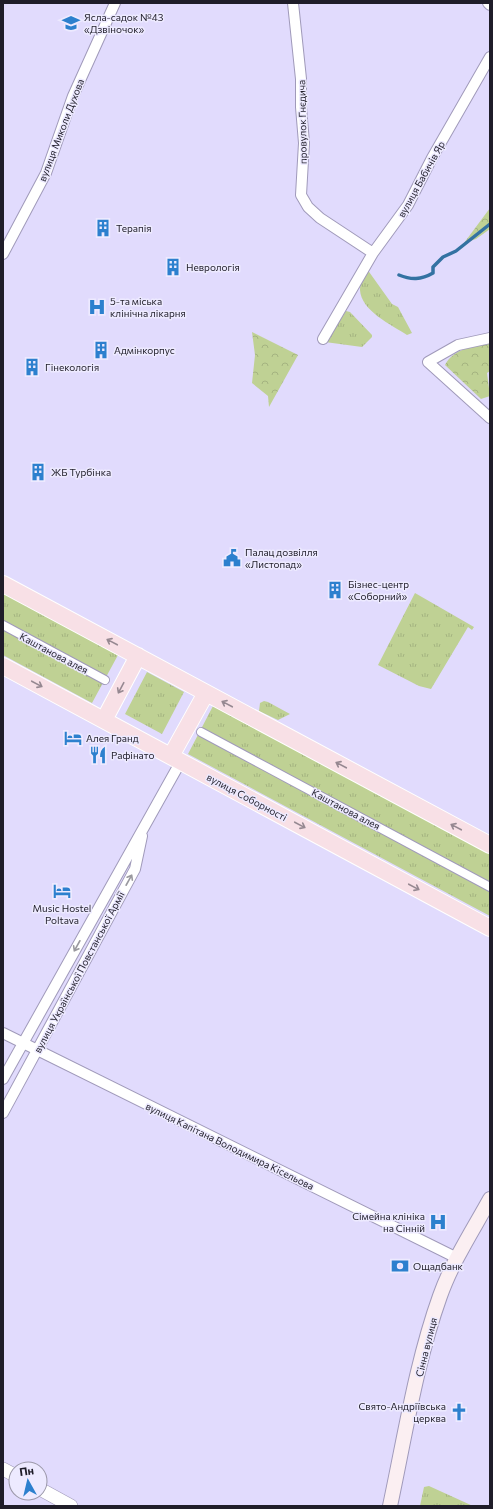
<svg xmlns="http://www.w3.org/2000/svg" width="493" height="1509" viewBox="0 0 493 1509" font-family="Commissioner,sans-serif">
  <defs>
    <pattern id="grass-tufts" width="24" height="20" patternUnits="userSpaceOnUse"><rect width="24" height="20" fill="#bfd194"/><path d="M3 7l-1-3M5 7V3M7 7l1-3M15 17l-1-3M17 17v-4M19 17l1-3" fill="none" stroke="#a4b380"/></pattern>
    <pattern id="forest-crowns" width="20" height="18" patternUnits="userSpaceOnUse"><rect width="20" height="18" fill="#bfd194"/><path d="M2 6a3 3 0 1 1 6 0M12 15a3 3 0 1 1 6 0" fill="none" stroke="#a4b380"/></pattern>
  </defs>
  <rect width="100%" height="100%" fill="#e1dbfd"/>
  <path fill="url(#grass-tufts)" d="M 367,269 L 392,304 L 398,307 L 412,333 L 407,335 C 392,325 361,311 360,290 C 360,283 364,275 367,269 Z
    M 346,311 L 350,312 L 372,335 L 372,337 L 362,347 L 325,342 Z
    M 3,593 L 118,655 L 92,703 L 3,655 Z
    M 415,593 L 474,627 L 472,630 L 468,627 L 431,689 L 419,686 L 378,665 Z
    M 147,672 L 184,692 L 162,734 L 125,714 Z
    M 264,701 L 268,702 L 290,714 L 278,720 L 259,711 L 260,703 Z
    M 213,706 L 490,854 L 490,916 L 188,754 Z
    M 429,1486 L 473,1506 L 420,1506 L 424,1487 Z"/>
  <path fill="url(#forest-crowns)" d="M 490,208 L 490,229 L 476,239 L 464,243 Z
    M 252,332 L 298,355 L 269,407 L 268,396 L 252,383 L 255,355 Z
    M 490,342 L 490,371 L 487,373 L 490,396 L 481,399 L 445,365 C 454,348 473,347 490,342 Z"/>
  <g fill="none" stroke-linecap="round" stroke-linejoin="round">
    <path stroke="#3372a2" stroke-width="3.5" d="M 399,275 C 411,280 421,280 433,273 L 433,267 L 443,257 L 456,251 L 490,224"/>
    <g stroke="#a09aba" stroke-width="10">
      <path id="pedestrian" d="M 3,625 L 105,680
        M 201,732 L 490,887"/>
    </g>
    <g stroke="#a09aba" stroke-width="12">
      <path id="minor" d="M 293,3 L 301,79 L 301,107 L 304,143 L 301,195 L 308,207 L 320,218 L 373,253
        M 488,3 L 490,5
        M 3,254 L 46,173 L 73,96 L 115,3
        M 490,338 L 458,345 L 428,362 L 490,418
        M 323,339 L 373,253 L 408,205 L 432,158 L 490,57
        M 3,1033 L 457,1258
        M 3,1079 L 181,761
        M 3,1113 L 135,869 L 142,836"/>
    </g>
    <g stroke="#a09aba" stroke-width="14">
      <path id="tertiary" d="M 3,1469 L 16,1476
        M 40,1489 L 71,1506"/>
    </g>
    <g stroke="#a09aba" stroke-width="16">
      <path id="secondary" d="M 390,1506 C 405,1436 416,1363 440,1296 C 452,1262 473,1230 490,1199"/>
    </g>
    <g stroke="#fff" stroke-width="18">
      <path id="primary" d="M 3,584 L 490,845
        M 3,666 L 490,928
        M 104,720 L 138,656
        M 171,756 L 206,693"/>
    </g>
    <use href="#pedestrian" stroke="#fff" stroke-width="8"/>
    <use href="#minor" stroke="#fff" stroke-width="10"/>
    <use href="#tertiary" stroke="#fff" stroke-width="13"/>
    <use href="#secondary" stroke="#fbeff2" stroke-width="14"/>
    <use href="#primary" stroke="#f8e0e6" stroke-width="16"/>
  </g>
  <defs><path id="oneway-shaft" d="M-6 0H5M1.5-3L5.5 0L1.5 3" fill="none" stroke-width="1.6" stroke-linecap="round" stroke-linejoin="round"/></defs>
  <g stroke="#968891">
    <use href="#oneway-shaft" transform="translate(112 642) rotate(-152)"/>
    <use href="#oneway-shaft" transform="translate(37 684) rotate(28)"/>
    <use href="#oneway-shaft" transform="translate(121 688) rotate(118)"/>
    <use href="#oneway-shaft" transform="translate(227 704) rotate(-152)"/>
    <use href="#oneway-shaft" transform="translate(341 765) rotate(-152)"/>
    <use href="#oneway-shaft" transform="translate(300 825) rotate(28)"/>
    <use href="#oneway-shaft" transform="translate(456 827) rotate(-152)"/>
    <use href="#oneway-shaft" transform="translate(414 887) rotate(28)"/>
  </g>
  <g stroke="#9a999f">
    <use href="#oneway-shaft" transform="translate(129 880) rotate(-61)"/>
    <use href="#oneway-shaft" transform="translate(77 946) rotate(119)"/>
  </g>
  <defs>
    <g id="school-bare" transform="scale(1.38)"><path d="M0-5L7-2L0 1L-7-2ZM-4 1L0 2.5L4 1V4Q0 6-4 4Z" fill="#2c80ce" stroke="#edeaff" stroke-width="2.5" paint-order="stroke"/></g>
    <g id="building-bare" transform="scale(1.38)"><path d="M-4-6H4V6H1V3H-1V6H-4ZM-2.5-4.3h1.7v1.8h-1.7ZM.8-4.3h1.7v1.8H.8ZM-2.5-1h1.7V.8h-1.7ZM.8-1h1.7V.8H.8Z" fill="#2c80ce" stroke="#edeaff" stroke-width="2.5" paint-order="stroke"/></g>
    <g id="hospital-bare" transform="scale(1.38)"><path d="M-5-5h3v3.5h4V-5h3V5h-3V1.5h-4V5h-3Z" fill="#2c80ce" stroke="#edeaff" stroke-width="2.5" paint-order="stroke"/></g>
    <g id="civic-bare" transform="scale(1.38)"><path d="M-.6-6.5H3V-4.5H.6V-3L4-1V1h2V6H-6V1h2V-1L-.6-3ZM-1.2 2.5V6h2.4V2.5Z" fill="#2c80ce" stroke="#edeaff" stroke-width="2.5" paint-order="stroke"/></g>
    <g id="hotel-bare" transform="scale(1.38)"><path d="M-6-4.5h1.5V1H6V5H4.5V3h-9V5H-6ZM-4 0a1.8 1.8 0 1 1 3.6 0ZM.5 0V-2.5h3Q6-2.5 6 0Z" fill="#2c80ce" stroke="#edeaff" stroke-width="2.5" paint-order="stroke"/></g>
    <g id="restaurant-bare" transform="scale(1.38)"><path d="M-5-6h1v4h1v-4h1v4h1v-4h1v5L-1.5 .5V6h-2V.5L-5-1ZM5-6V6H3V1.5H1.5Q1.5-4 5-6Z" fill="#2c80ce" stroke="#edeaff" stroke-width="2.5" paint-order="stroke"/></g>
    <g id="bank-bare" transform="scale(1.38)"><path d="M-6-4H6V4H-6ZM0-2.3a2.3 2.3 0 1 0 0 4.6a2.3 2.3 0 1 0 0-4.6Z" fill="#2c80ce" stroke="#edeaff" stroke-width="2.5" paint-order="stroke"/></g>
    <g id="church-bare" transform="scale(1.38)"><path d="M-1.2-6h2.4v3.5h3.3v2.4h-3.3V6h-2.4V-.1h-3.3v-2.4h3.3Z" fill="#2c80ce" stroke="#edeaff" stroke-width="2.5" paint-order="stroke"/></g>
  </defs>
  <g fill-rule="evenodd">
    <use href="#school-bare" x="71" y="23"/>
    <use href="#building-bare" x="103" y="228"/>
    <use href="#building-bare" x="173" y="267"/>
    <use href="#hospital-bare" x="97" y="307"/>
    <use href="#building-bare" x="101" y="350"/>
    <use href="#building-bare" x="32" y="367"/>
    <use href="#building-bare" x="38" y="472"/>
    <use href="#civic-bare" x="232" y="558"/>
    <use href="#building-bare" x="335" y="590"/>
    <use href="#hotel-bare" x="73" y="738"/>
    <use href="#restaurant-bare" x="98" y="755"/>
    <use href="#hotel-bare" x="62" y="891"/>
    <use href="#hospital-bare" x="438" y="1222"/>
    <use href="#bank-bare" x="400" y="1266"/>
    <use href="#church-bare" x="459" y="1412"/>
  </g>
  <g text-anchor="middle" stroke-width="3" stroke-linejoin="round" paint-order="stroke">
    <g font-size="10" fill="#1f1d29" stroke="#edeaff" text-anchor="start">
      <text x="84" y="21">Ясла-садок №43<tspan x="84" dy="12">«Дзвіночок»</tspan></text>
      <text x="116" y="232">Терапія</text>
      <text x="186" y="271">Неврологія</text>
      <text x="110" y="305">5-та міська<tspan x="110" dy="12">клінічна лікарня</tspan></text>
      <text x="114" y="354">Адмінкорпус</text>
      <text x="45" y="371">Гінекологія</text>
      <text x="51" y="476">ЖБ Турбінка</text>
      <text x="245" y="556">Палац дозвілля<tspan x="245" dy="12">«Листопад»</tspan></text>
      <text x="348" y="588">Бізнес-центр<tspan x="348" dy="12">«Соборний»</tspan></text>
      <text x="86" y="742">Алея Гранд</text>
      <text x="111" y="759">Рафінато</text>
      <text x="62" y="912" text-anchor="middle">Music Hostel<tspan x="62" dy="12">Poltava</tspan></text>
      <text x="425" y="1220" text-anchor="end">Сімейна клініка<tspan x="425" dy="12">на Сінній</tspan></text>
      <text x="413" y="1270">Ощадбанк</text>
      <text x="446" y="1410" text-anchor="end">Свято-Андріївська<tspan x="446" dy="12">церква</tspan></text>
    </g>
    <g font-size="10" fill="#1f1d29" stroke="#edeaff">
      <text transform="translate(302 122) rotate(-91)" y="4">провулок Гнєдича</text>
      <text transform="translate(61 130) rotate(-69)" y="4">вулиця Миколи Духова</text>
      <text transform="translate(421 179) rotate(-61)" y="4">вулиця Бабичів Яр</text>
      <text transform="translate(54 653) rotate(28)" y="4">Каштанова алея</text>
      <text transform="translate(247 797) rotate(28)" y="4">вулиця Соборності</text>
      <text transform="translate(346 809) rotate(28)" y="4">Каштанова алея</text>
      <text transform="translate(79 972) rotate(-62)" y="4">вулиця Української Повстанської Армії</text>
      <text transform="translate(230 1146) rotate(26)" y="4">вулиця Капітана Володимира Кісельова</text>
      <text transform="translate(426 1347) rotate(-76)" y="4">Сінна вулиця</text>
    </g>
  </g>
  <rect width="493" height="1509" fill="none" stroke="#1f1d29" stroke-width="8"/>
  <g transform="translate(28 1481) rotate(352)"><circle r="19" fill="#edeaff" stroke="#9b98a9"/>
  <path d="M0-3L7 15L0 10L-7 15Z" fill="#2c80ce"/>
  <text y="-6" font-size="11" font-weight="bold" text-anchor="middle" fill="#1f1d29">Пн</text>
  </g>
</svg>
